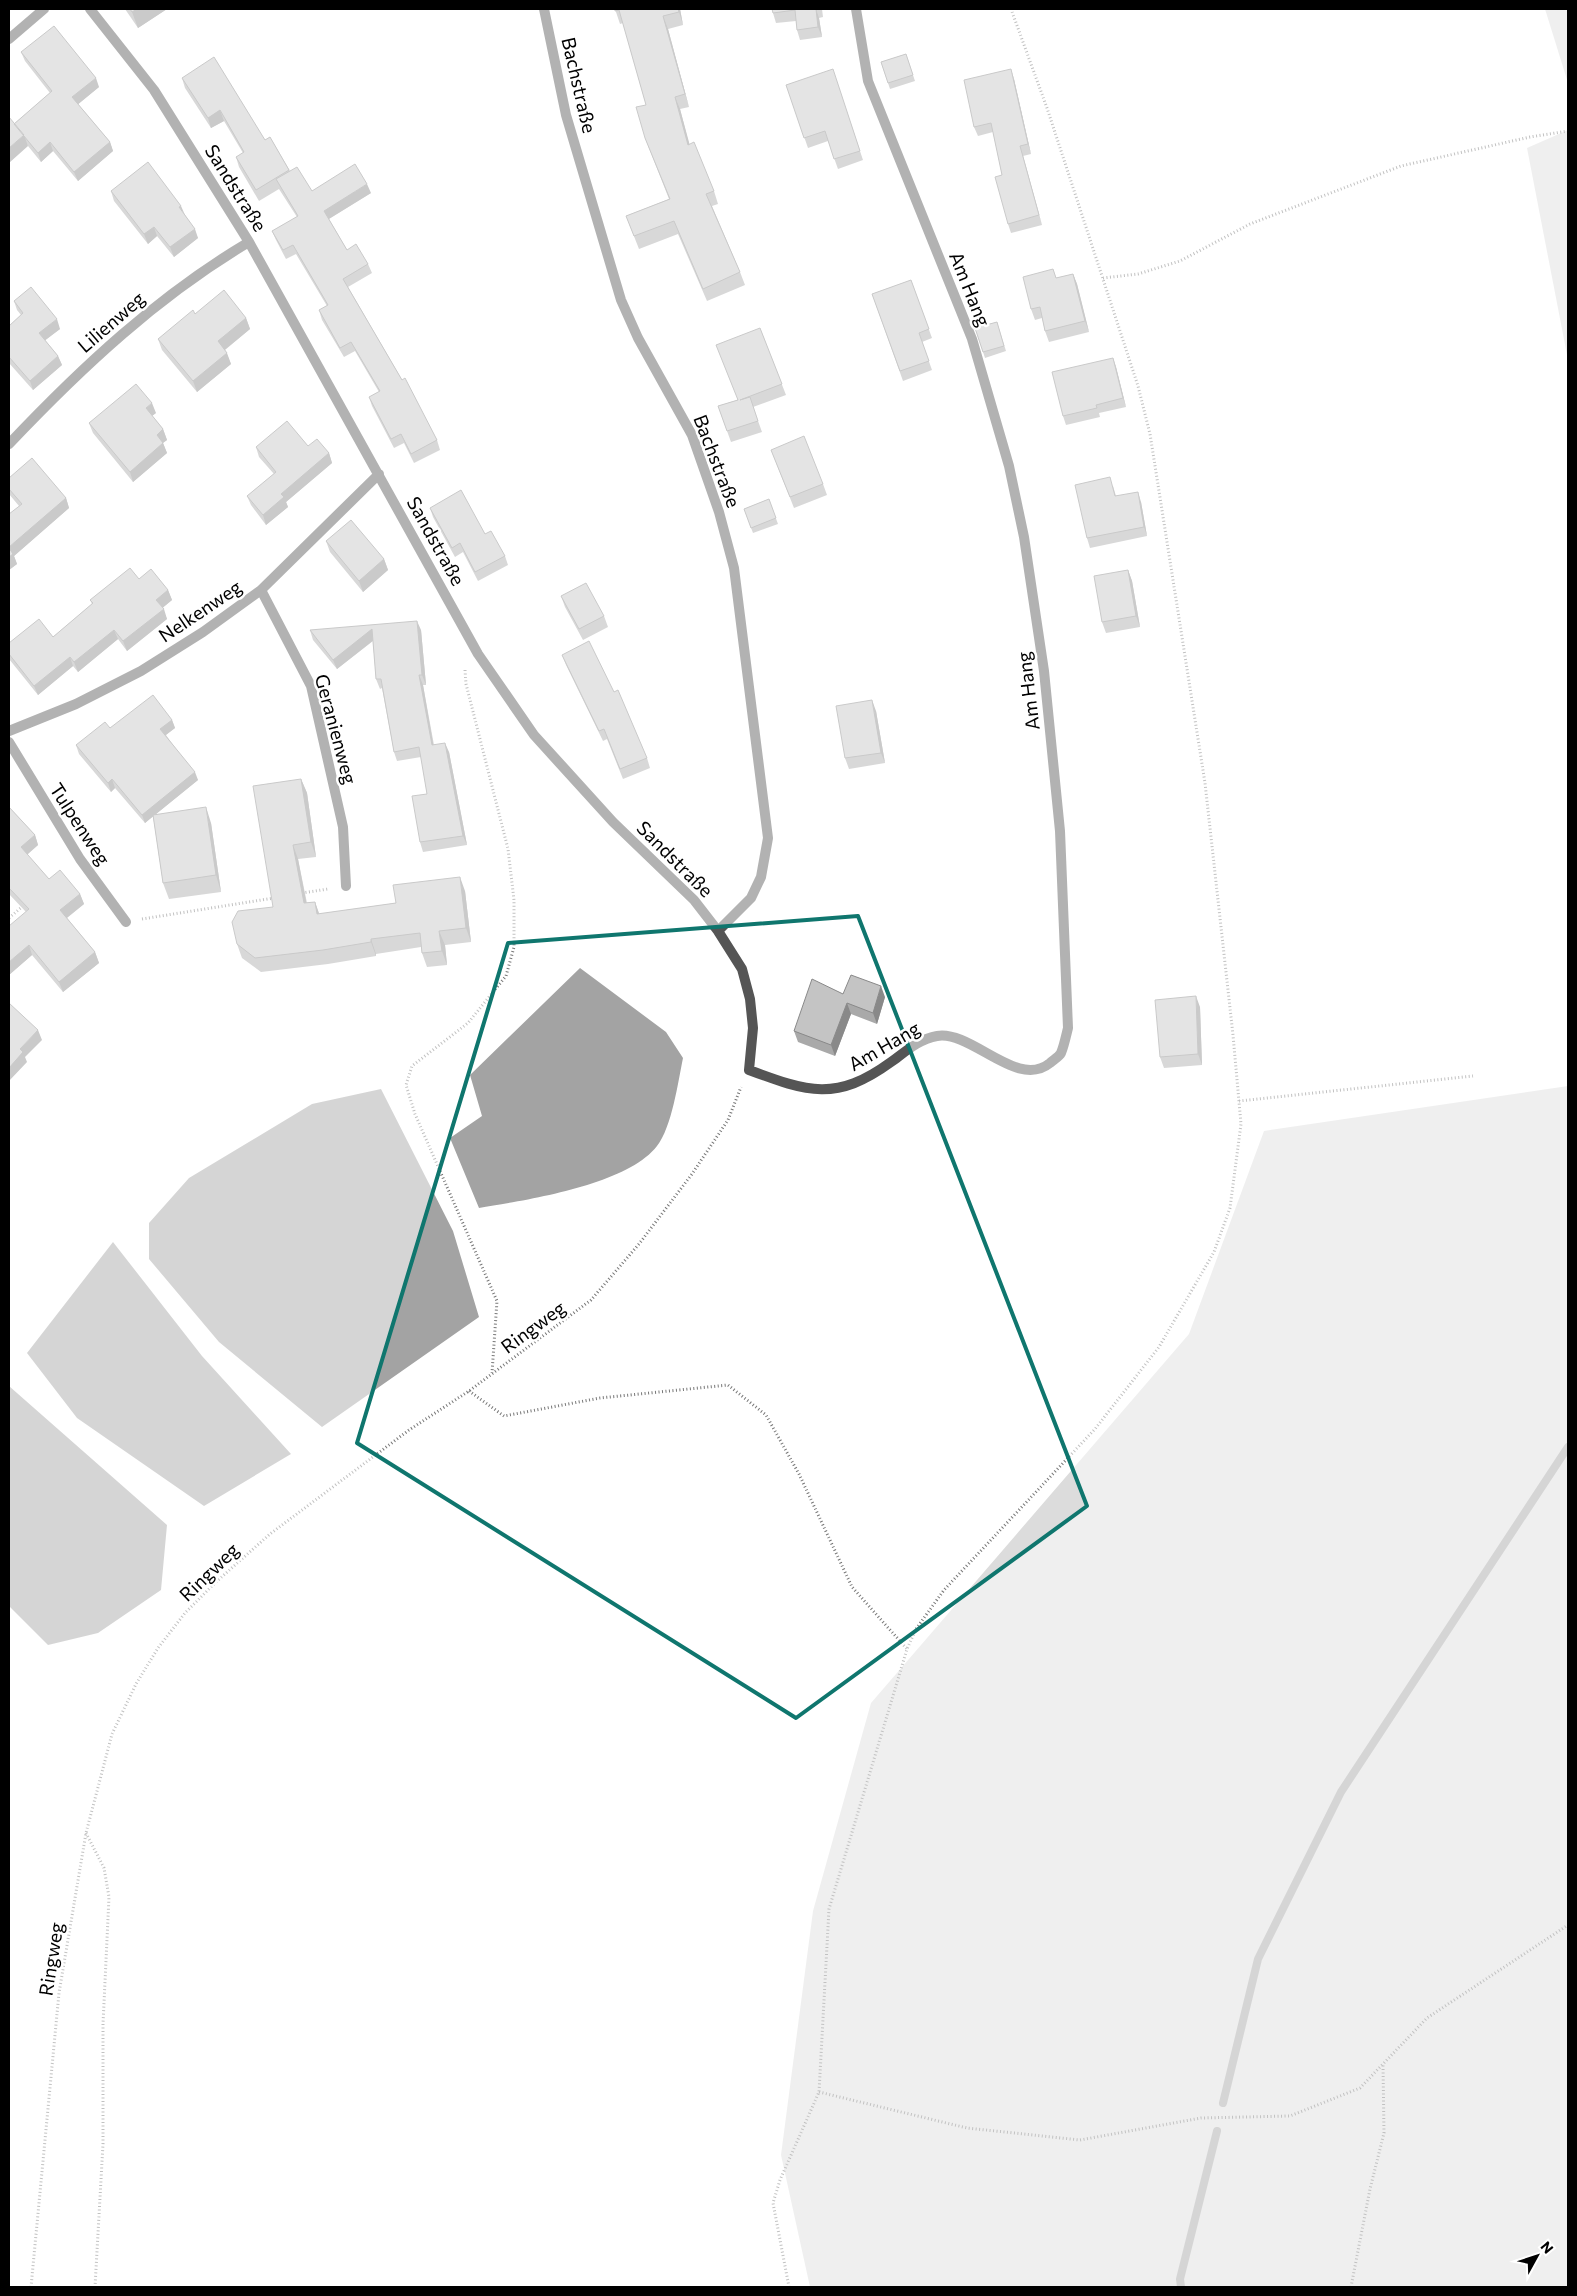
<svg xmlns="http://www.w3.org/2000/svg" width="1577" height="2296" viewBox="0 0 1577 2296" font-family="Commissioner,sans-serif">
  <rect width="100%" height="100%" fill="#fff"/>
  <path fill="#dcdcdc" d="M 1545,9 L 1568,9 L 1568,83 Z
    M 1568,130 L 1568,360 L 1527,148 Z
    M 1568,1086 L 1568,2287 L 810,2287 L 781,2155 L 813,1911 L 871,1703 L 1189,1334 L 1264,1131 Z"/>
  <path fill="#a3a3a3" d="M 580,968 L 666,1032 L 683,1058 C 678,1082 672,1127 657,1146 C 627,1185 527,1200 479,1208 L 450,1138 L 482,1116 L 470,1075 Z
    M 381,1089 L 453,1231 L 479,1317 L 322,1427 L 219,1342 L 149,1259 L 149,1223 L 189,1178 L 312,1104 Z
    M 113,1242 L 202,1356 L 291,1454 L 204,1506 L 77,1418 L 27,1353 Z
    M 9,1386 L 167,1525 L 161,1590 L 98,1633 L 48,1645 L 9,1606 Z"/>
  <g fill="none" stroke-linecap="round" stroke-linejoin="round">
    <path stroke="#a3a3a3" stroke-width="8" d="M 1223,2103 L 1258,1959 L 1341,1792 L 1568,1447
      M 1181,2287 L 1180,2279 L 1217,2131"/>
    <path stroke="#777" stroke-width="3" stroke-dasharray="1 2.5" stroke-linecap="butt" d="M 1103,278 L 1138,274 L 1180,261 L 1250,224 L 1401,166 L 1530,137 L 1568,131
      M 465,670 L 466,684 L 508,849 L 514,900 L 514,947 L 506,976 L 468,1023 L 412,1066 L 406,1085 L 415,1114 L 497,1301 L 492,1373
      M 302,893 L 328,889
      M 9,918 L 23,906
      M 142,919 L 274,898
      M 1239,1101 L 1473,1076
      M 469,1391 L 504,1416 L 600,1398 L 728,1385 L 766,1415 L 799,1474 L 852,1587 L 907,1649
      M 86,1833 L 104,1868 L 109,1897 L 103,2024 L 103,2144 L 95,2287
      M 819,2092 L 967,2128 L 1080,2140 L 1201,2118 L 1290,2116 L 1360,2088 L 1427,2018 L 1568,1925
      M 31,2287 L 59,1993 L 86,1833 L 112,1734 L 136,1684 L 158,1648 L 185,1613 L 216,1582 L 270,1534 L 409,1430 L 469,1391 L 591,1300 L 639,1244 L 692,1174 L 728,1120 L 741,1087
      M 789,2287 L 773,2203 L 780,2180 L 819,2092 L 829,1909 L 907,1649 L 916,1629 L 944,1590 L 1095,1429 L 1159,1347 L 1214,1252 L 1230,1208 L 1241,1124 L 1233,1035 L 1205,783 L 1150,434 L 1138,386 L 1047,108 L 1011,9
      M 1351,2287 L 1370,2189 L 1384,2133 L 1383,2065"/>
    <path stroke="#555" stroke-width="10" d="M 90,9 L 154,90 L 249,242 L 478,654 L 534,735 L 613,822 L 694,900 L 718,931 L 742,969 L 750,999 L 753,1028 L 749,1070 C 808,1092 836,1102 891,1062 C 905,1052 919,1039 937,1036 C 972,1030 1017,1090 1050,1063 C 1053,1060 1059,1057 1061,1053 C 1064,1046 1066,1036 1068,1028 L 1060,831 L 1044,671 L 1024,537 L 1009,466 L 972,339 L 868,81 L 856,9
      M 544,9 L 566,115 L 621,300 L 638,338 L 692,435 L 719,512 L 734,568 L 768,838 L 761,877 L 751,898 L 718,931
      M 9,39 L 44,9
      M 9,444 C 82,367 158,296 249,242
      M 261,590 L 311,686 L 343,827 L 346,886
      M 9,731 L 76,704 L 141,671 L 203,632 L 261,590 L 379,474
      M 9,742 L 80,859 L 126,922"/>
  </g>
  <path fill="#a9a9a9" d="M 125,9 L 167,9 L 138,28 Z
    M 615,9 L 680,9 L 683,25 L 668,29 L 689,107 L 680,109 L 689,144 L 714,191 L 718,204 L 712,206 L 740,272 L 745,285 L 707,301 L 678,234 L 639,249 L 626,216 L 669,199 L 645,138 L 646,105 L 623,23 L 620,24 Z
    M 772,9 L 822,9 L 823,17 L 819,18 L 822,37 L 800,40 L 797,30 L 796,21 L 776,23 L 773,13 Z
    M 21,52 L 99,87 L 78,104 L 110,142 L 113,151 L 78,181 L 53,151 L 41,162 L 28,146 L 14,124 L 50,93 L 25,61 Z
    M 906,54 L 915,81 L 890,89 L 881,62 Z
    M 182,78 L 265,140 L 270,137 L 290,171 L 312,191 L 371,193 L 329,219 L 347,250 L 368,264 L 372,273 L 348,287 L 437,440 L 440,450 L 414,463 L 404,443 L 394,448 L 372,406 L 369,397 L 379,392 L 355,351 L 344,357 L 322,320 L 319,310 L 327,306 L 296,254 L 286,259 L 276,240 L 272,231 L 297,217 L 279,189 L 259,201 L 239,167 L 236,157 L 243,153 L 224,121 L 211,128 L 185,88 Z
    M 836,79 L 863,160 L 838,169 L 828,141 L 808,148 L 786,85 Z
    M 1014,79 L 1031,154 L 1023,156 L 1042,225 L 1011,233 L 1008,224 L 1002,175 L 993,132 L 978,136 L 974,127 Z
    M 111,191 L 185,215 L 198,238 L 174,257 L 157,236 L 148,244 L 114,201 Z
    M 1053,269 L 1056,278 L 1073,274 L 1077,284 L 1089,332 L 1049,342 L 1045,331 L 1042,318 L 1035,320 L 1031,309 Z
    M 911,280 L 932,338 L 922,342 L 932,370 L 903,381 L 872,294 Z
    M 14,301 L 60,329 L 45,340 L 58,356 L 62,365 L 33,390 L 9,363 L 9,326 L 21,315 L 17,310 Z
    M 195,314 L 246,318 L 250,329 L 225,350 L 231,364 L 197,392 L 162,350 L 158,339 Z
    M 997,322 L 1006,351 L 985,358 L 975,328 Z
    M 760,328 L 786,395 L 753,407 L 762,432 L 731,442 L 718,406 L 737,400 Z
    M 1113,358 L 1116,367 L 1126,407 L 1099,413 L 1100,417 L 1066,425 L 1063,416 Z
    M 156,413 L 152,416 L 163,429 L 167,440 L 163,443 L 167,453 L 133,482 L 93,433 L 89,423 Z
    M 308,446 L 329,453 L 332,463 L 286,502 L 288,507 L 266,525 L 251,505 L 247,496 L 274,474 L 259,457 L 256,447 Z
    M 771,450 L 823,484 L 827,495 L 794,508 Z
    M 9,478 L 66,498 L 69,508 L 14,556 L 17,564 L 9,570 L 19,506 L 9,494 Z
    M 1113,486 L 1116,496 L 1141,502 L 1147,536 L 1090,548 L 1087,538 Z
    M 769,499 L 778,524 L 753,533 L 744,509 Z
    M 430,508 L 485,534 L 505,556 L 508,565 L 478,581 L 463,552 L 455,557 L 433,517 Z
    M 326,541 L 384,559 L 388,570 L 363,592 L 330,552 Z
    M 1128,570 L 1132,581 L 1140,627 L 1106,633 L 1102,622 Z
    M 139,579 L 168,590 L 172,600 L 162,608 L 167,619 L 127,651 L 118,639 L 78,672 L 73,666 L 38,695 L 9,659 L 9,643 L 53,637 L 92,604 L 90,600 Z
    M 561,596 L 604,616 L 608,627 L 583,640 L 565,607 Z
    M 310,630 L 421,630 L 426,685 L 423,685 L 434,745 L 449,752 L 467,845 L 423,852 L 420,842 L 427,794 L 421,757 L 397,761 L 394,752 L 382,688 L 380,689 L 376,679 L 373,641 L 337,669 L 313,640 Z
    M 562,655 L 647,758 L 650,768 L 623,779 L 607,739 L 603,741 L 566,665 Z
    M 876,711 L 885,763 L 849,769 L 845,758 Z
    M 172,720 L 175,728 L 166,735 L 198,780 L 156,814 L 211,823 L 221,892 L 169,899 L 163,883 L 153,816 L 145,823 L 115,788 L 111,792 L 79,754 L 76,745 L 110,728 Z
    M 301,779 L 307,793 L 316,857 L 298,859 L 307,903 L 315,902 L 319,914 L 396,903 L 465,891 L 471,942 L 445,945 L 447,965 L 427,967 L 422,953 L 421,947 L 376,954 L 376,956 L 328,964 L 261,972 L 242,958 L 237,944 L 273,907 Z
    M 9,807 L 35,835 L 38,845 L 27,855 L 49,879 L 80,894 L 84,904 L 67,918 L 95,952 L 99,963 L 63,992 L 32,955 L 9,975 L 26,912 L 9,894 Z
    M 843,994 L 885,997 L 877,1024 L 851,1014 L 835,1056 L 798,1042 L 794,1031 Z
    M 1200,1007 L 1202,1065 L 1164,1068 L 1160,1057 Z"/>
  <path fill="#898989" d="M 137,9 L 167,9 L 138,28 L 132,12 Z
    M 678,9 L 680,9 L 683,25 L 679,12 Z
    M 816,9 L 819,18 L 822,37 L 818,27 Z
    M 663,16 L 668,29 L 689,107 L 685,94 Z
    M 1011,69 L 1014,79 L 1031,154 L 1028,144 Z
    M 96,78 L 99,87 L 76,106 L 72,97 Z
    M 675,97 L 680,109 L 693,157 L 688,145 Z
    M 220,110 L 224,121 L 211,128 L 208,118 Z
    M 24,135 L 28,146 L 9,163 L 9,148 Z
    M 50,142 L 53,151 L 41,162 L 38,153 Z
    M 110,142 L 113,151 L 78,181 L 74,172 Z
    M 1020,146 L 1023,156 L 1042,225 L 1039,215 Z
    M 367,184 L 371,193 L 327,220 L 324,211 Z
    M 181,206 L 185,215 L 179,207 Z
    M 154,227 L 157,236 L 148,244 L 144,234 Z
    M 195,229 L 198,238 L 174,257 L 170,247 Z
    M 1073,274 L 1077,284 L 1089,332 L 1085,321 Z
    M 246,318 L 250,329 L 222,352 L 218,341 Z
    M 57,319 L 60,329 L 43,342 L 39,333 Z
    M 227,353 L 231,364 L 197,392 L 193,381 Z
    M 58,356 L 62,365 L 33,390 L 30,381 Z
    M 1113,358 L 1116,367 L 1126,407 L 1123,398 Z
    M 152,403 L 156,413 L 149,418 L 146,408 Z
    M 163,429 L 167,440 L 160,445 L 157,435 Z
    M 163,443 L 167,453 L 133,482 L 130,472 Z
    M 329,453 L 332,463 L 286,502 L 288,507 L 266,525 L 263,515 L 281,494 Z
    M 1138,492 L 1141,502 L 1147,536 L 1144,527 Z
    M 66,498 L 69,508 L 14,556 L 17,564 L 9,570 L 9,547 Z
    M 384,559 L 388,570 L 363,592 L 359,581 Z
    M 1128,570 L 1132,581 L 1140,627 L 1136,616 Z
    M 168,590 L 172,600 L 160,610 L 156,600 Z
    M 164,609 L 167,619 L 127,651 L 123,641 Z
    M 417,621 L 421,630 L 426,685 L 422,675 Z
    M 372,629 L 375,639 L 337,669 L 333,660 Z
    M 114,630 L 118,639 L 78,672 L 74,662 Z
    M 70,657 L 73,666 L 38,695 L 34,686 Z
    M 419,675 L 423,685 L 435,755 L 432,745 Z
    M 872,700 L 876,711 L 885,763 L 881,753 Z
    M 172,720 L 175,728 L 163,737 L 160,729 Z
    M 445,743 L 449,752 L 467,845 L 463,836 Z
    M 195,772 L 198,780 L 145,823 L 142,815 Z
    M 112,779 L 115,788 L 111,792 L 108,783 Z
    M 301,779 L 307,793 L 316,857 L 311,842 Z
    M 206,807 L 211,823 L 221,892 L 216,875 Z
    M 35,835 L 38,845 L 24,857 L 21,847 Z
    M 293,845 L 298,859 L 309,917 L 304,903 Z
    M 460,877 L 465,891 L 471,942 L 466,928 Z
    M 80,894 L 84,904 L 64,920 L 60,910 Z
    M 315,902 L 320,916 L 317,914 Z
    M 439,931 L 445,945 L 447,965 L 442,951 Z
    M 371,939 L 376,954 L 376,956 L 371,942 Z
    M 29,945 L 32,955 L 9,975 L 9,962 Z
    M 95,952 L 99,963 L 63,992 L 59,982 Z
    M 881,986 L 885,997 L 877,1024 L 873,1013 Z
    M 1196,996 L 1200,1007 L 1202,1065 L 1198,1054 Z
    M 847,1003 L 851,1014 L 835,1056 L 831,1045 Z
    M 38,1030 L 42,1040 L 25,1057 L 27,1062 L 9,1081 L 9,1068 L 20,1049 Z"/>
  <path fill="#c4c4c4" stroke="#898989" d="M 130,9 L 137,9 L 132,12 Z
    M 615,9 L 678,9 L 679,12 L 663,16 L 685,94 L 675,97 L 688,145 L 694,142 L 714,191 L 706,194 L 740,272 L 703,289 L 674,221 L 634,236 L 626,216 L 670,199 L 645,138 L 636,107 L 646,105 L 619,10 L 615,11 Z
    M 772,9 L 816,9 L 818,27 L 797,30 L 795,10 L 773,13 Z
    M 54,26 L 96,78 L 72,97 L 110,142 L 74,172 L 50,142 L 38,153 L 14,124 L 52,91 L 21,52 Z
    M 906,54 L 913,75 L 888,83 L 881,62 Z
    M 214,57 L 265,140 L 270,137 L 289,170 L 256,190 L 236,157 L 244,152 L 220,110 L 208,118 L 182,78 Z
    M 833,69 L 860,151 L 834,159 L 825,131 L 804,138 L 786,85 Z
    M 1011,69 L 1028,144 L 1020,146 L 1039,215 L 1008,224 L 995,177 L 1002,175 L 991,123 L 974,127 L 964,80 Z
    M 9,117 L 24,135 L 9,148 Z
    M 148,162 L 181,206 L 179,207 L 195,229 L 170,247 L 154,227 L 144,234 L 111,191 Z
    M 355,164 L 367,184 L 324,211 L 347,250 L 356,244 L 368,264 L 343,279 L 402,380 L 405,378 L 437,440 L 411,454 L 401,434 L 391,439 L 369,397 L 380,391 L 351,342 L 340,348 L 319,310 L 328,305 L 293,245 L 283,250 L 272,231 L 298,216 L 276,179 L 297,167 L 312,191 Z
    M 1053,269 L 1056,278 L 1073,274 L 1085,321 L 1045,331 L 1040,307 L 1031,309 L 1023,277 Z
    M 911,280 L 929,329 L 919,333 L 929,361 L 900,371 L 872,294 Z
    M 31,287 L 57,319 L 39,333 L 58,356 L 30,381 L 9,357 L 9,326 L 23,313 L 14,301 Z
    M 224,290 L 246,318 L 218,341 L 227,353 L 193,381 L 158,339 L 193,310 L 195,314 Z
    M 997,322 L 1004,346 L 983,352 L 975,328 Z
    M 760,328 L 782,384 L 740,400 L 750,397 L 758,421 L 727,431 L 718,406 L 738,400 L 716,345 Z
    M 1113,358 L 1123,398 L 1096,405 L 1097,408 L 1063,416 L 1052,372 Z
    M 136,384 L 152,403 L 146,408 L 163,429 L 157,435 L 163,443 L 130,472 L 89,423 Z
    M 287,421 L 308,446 L 317,439 L 329,453 L 281,494 L 284,497 L 263,515 L 247,496 L 276,472 L 256,447 Z
    M 804,436 L 823,484 L 790,497 L 771,450 Z
    M 32,458 L 66,498 L 9,547 L 9,514 L 22,504 L 9,489 L 9,478 Z
    M 1110,477 L 1115,496 L 1138,492 L 1144,527 L 1087,538 L 1075,485 Z
    M 461,490 L 485,534 L 491,531 L 505,556 L 475,572 L 460,543 L 452,548 L 430,508 Z
    M 769,499 L 776,518 L 751,528 L 744,509 Z
    M 351,520 L 384,559 L 359,581 L 326,541 Z
    M 9,548 L 13,554 L 9,557 Z
    M 130,568 L 139,579 L 151,569 L 168,590 L 156,600 L 164,609 L 123,641 L 114,630 L 74,662 L 70,657 L 34,686 L 9,654 L 9,643 L 39,619 L 53,637 L 93,603 L 90,600 Z
    M 1128,570 L 1136,616 L 1102,622 L 1094,576 Z
    M 586,583 L 604,616 L 579,629 L 561,596 Z
    M 417,621 L 422,675 L 419,675 L 432,745 L 445,743 L 463,836 L 420,842 L 412,796 L 427,794 L 419,747 L 394,752 L 381,679 L 376,679 L 372,629 L 333,660 L 310,630 Z
    M 589,641 L 614,692 L 618,690 L 647,758 L 620,769 L 604,729 L 599,731 L 562,655 Z
    M 153,695 L 172,720 L 160,729 L 195,772 L 142,815 L 112,779 L 108,783 L 76,745 L 105,722 L 110,728 Z
    M 872,700 L 881,753 L 845,758 L 836,706 Z
    M 301,779 L 311,842 L 293,845 L 304,903 L 315,902 L 317,914 L 396,903 L 393,885 L 460,877 L 466,928 L 439,931 L 442,951 L 422,953 L 420,933 L 371,939 L 371,942 L 323,950 L 255,958 L 237,944 L 232,922 L 238,911 L 273,907 L 253,786 Z
    M 9,807 L 35,835 L 21,847 L 49,879 L 60,870 L 80,894 L 60,910 L 95,952 L 59,982 L 29,945 L 9,962 L 9,926 L 29,909 L 9,888 Z
    M 206,807 L 216,875 L 163,883 L 153,815 Z
    M 851,975 L 881,986 L 873,1013 L 847,1003 L 831,1045 L 794,1031 L 812,979 L 843,994 Z
    M 1196,996 L 1198,1054 L 1160,1057 L 1155,1000 Z
    M 9,1003 L 38,1030 L 20,1049 L 23,1052 L 9,1068 Z"/>
  <path d="M0 0H1577V2296H0ZM 858,916 L 1087,1506 L 796,1718 L 357,1443 L 508,943 Z" fill="#fff" fill-opacity=".55" fill-rule="evenodd"/>
  <path fill="none" stroke="#0f766e" stroke-width="4" stroke-linejoin="round" d="M 858,916 L 1087,1506 L 796,1718 L 357,1443 L 508,943 Z"/>
  <g text-anchor="middle" stroke-width="5" stroke-linejoin="round" paint-order="stroke">
    <g font-size="19" fill="#000" stroke="#fff">
      <text transform="translate(579 85) rotate(77)" y="7">Bachstraße</text>
      <text transform="translate(236 188) rotate(58)" y="7">Sandstraße</text>
      <text transform="translate(970 289) rotate(68)" y="7">Am Hang</text>
      <text transform="translate(111 322) rotate(-41)" y="7">Lilienweg</text>
      <text transform="translate(717 461) rotate(69)" y="7">Bachstraße</text>
      <text transform="translate(436 541) rotate(61)" y="7">Sandstraße</text>
      <text transform="translate(200 611) rotate(-34)" y="7">Nelkenweg</text>
      <text transform="translate(1028 691) rotate(-97)" y="7">Am Hang</text>
      <text transform="translate(336 729) rotate(75)" y="7">Geranienweg</text>
      <text transform="translate(80 824) rotate(57)" y="7">Tulpenweg</text>
      <text transform="translate(675 859) rotate(45)" y="7">Sandstraße</text>
      <text transform="translate(884 1046) rotate(-30)" y="7">Am Hang</text>
      <text transform="translate(533 1327) rotate(-36)" y="7">Ringweg</text>
      <text transform="translate(209 1572) rotate(-44)" y="7">Ringweg</text>
      <text transform="translate(51 1959) rotate(-81)" y="7">Ringweg</text>
    </g>
  </g>
  <rect width="1577" height="2296" fill="none" stroke="#000000" stroke-width="20"/>
  <g transform="translate(1537 2256) rotate(50)" stroke="#ffffff" stroke-width="4" paint-order="stroke">
  <path d="M0-4L9 19L0 12L-9 19Z" fill="#000000"/>
  <text y="-8" font-size="14" font-weight="bold" text-anchor="middle" fill="#000000">N</text>
  </g>
</svg>
